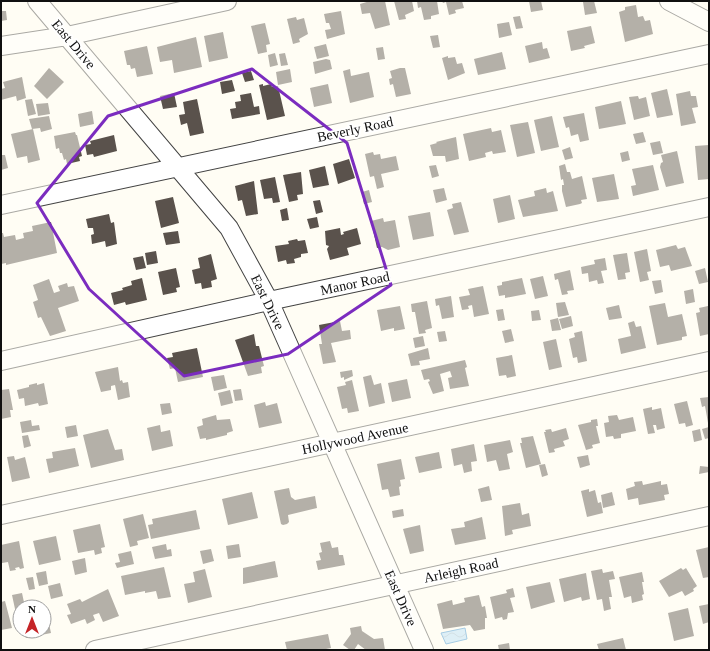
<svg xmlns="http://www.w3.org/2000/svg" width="710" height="651" viewBox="0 0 710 651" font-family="Georgia,serif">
  <defs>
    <pattern id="water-waves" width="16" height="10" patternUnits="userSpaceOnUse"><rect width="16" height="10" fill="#b7def8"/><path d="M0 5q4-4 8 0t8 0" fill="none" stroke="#9cbdd4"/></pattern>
  </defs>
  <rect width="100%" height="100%" fill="#fffdf4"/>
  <path fill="url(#water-waves)" stroke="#3c91d1" d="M 465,628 L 467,639 L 446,644 L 441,633 Z"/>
  <path fill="#5a524c" d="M 370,1 L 385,1 L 390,25 L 375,29 L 370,13 L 362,14 L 360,4 Z
    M 394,1 L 412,1 L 414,11 L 405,15 L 406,19 L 399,20 Z
    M 417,1 L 437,1 L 439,14 L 431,16 L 431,19 L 424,20 L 421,7 L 418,8 Z
    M 442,1 L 462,1 L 464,8 L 455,10 L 456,13 L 449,15 L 446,2 L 443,3 Z
    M 529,1 L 541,1 L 543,10 L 531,12 Z
    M 586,1 L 594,1 L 597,13 L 585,15 L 583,2 Z
    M 636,5 L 638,17 L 643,16 L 645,21 L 650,20 L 653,34 L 625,42 L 619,12 L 625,10 L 625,7 Z
    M 1,11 L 6,11 L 7,20 L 1,21 Z
    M 341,11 L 345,34 L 327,39 L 325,30 L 331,29 L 329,23 L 326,23 L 324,14 Z
    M 520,16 L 523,28 L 516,29 L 513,17 Z
    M 296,17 L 297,20 L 304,18 L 308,34 L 299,39 L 300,42 L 293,44 L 287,19 Z
    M 509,22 L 512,35 L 499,38 L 497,24 Z
    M 265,23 L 270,44 L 266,45 L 267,52 L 258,54 L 251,26 Z
    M 591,26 L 595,43 L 584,46 L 585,48 L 571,51 L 567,31 Z
    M 223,32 L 228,58 L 209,62 L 204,36 Z
    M 438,35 L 440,47 L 433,48 L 430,36 Z
    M 196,37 L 202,67 L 174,73 L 172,60 L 160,62 L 157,47 Z
    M 542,42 L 543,49 L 547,48 L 550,58 L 529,63 L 525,46 Z
    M 326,44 L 329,56 L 317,59 L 314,47 Z
    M 147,46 L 153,74 L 137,77 L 135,68 L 131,69 L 130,65 L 127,65 L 124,51 Z
    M 383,47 L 385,59 L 378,60 L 376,48 Z
    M 502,52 L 506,69 L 478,75 L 474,59 Z
    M 275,53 L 278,65 L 270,67 L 268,55 Z
    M 285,53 L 288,65 L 281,66 L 279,54 Z
    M 448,56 L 448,58 L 455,57 L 457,64 L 462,63 L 465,73 L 448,80 L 442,58 Z
    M 326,59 L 330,60 L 332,69 L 315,74 L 313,62 Z
    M 49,68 L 64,82 L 47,99 L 34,86 Z
    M 400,68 L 405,68 L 411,94 L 396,97 L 393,84 L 390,85 L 389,79 L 392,78 L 390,71 Z
    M 290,69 L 292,82 L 278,85 L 276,72 Z
    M 350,69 L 351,76 L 369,72 L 374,97 L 350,103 L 343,71 Z
    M 251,71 L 254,80 L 245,82 L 242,73 Z
    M 22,77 L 26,98 L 17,101 L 16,96 L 1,100 L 1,89 L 5,88 L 3,82 Z
    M 232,80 L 235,91 L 222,94 L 220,82 Z
    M 263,84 L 263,86 L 271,84 L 272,87 L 278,86 L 285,116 L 267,120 L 259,85 Z
    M 328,84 L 332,103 L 314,107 L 310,88 Z
    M 667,89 L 673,115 L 657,118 L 651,93 Z
    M 690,91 L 691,96 L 696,96 L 698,107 L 692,108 L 696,123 L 681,126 L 676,94 Z
    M 174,93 L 177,107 L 163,109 L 160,96 Z
    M 251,93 L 254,107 L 259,106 L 260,114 L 232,119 L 230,109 L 236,108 L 235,102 L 241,101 L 240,95 Z
    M 638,96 L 639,99 L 646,97 L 650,116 L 634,120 L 629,97 Z
    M 32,99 L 36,114 L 28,116 L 25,100 Z
    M 197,99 L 204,133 L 190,136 L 187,123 L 181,125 L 179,115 L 185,114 L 183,102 Z
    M 621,101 L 626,124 L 599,129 L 595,107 Z
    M 48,103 L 50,114 L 38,116 L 36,104 Z
    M 92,111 L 94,124 L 80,127 L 78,114 Z
    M 584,113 L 589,140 L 580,142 L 578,134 L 571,136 L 569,127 L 566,128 L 563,117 Z
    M 49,116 L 52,129 L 41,132 L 40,128 L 32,129 L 29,119 Z
    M 552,116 L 559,147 L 541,151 L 534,120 Z
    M 528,122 L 535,153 L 517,157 L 510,125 Z
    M 491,128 L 492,132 L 501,130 L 506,152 L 493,154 L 492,151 L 485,153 L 486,157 L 469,161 L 463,134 Z
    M 33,129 L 40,160 L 28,163 L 27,156 L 17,158 L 11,134 Z
    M 75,132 L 76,135 L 77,135 L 82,156 L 79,157 L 80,161 L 67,164 L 66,159 L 64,160 L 62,153 L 60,153 L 59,148 L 56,149 L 54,136 Z
    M 643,132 L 646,142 L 636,144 L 633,134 Z
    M 114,135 L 117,151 L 94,157 L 93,154 L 87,155 L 85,145 L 91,144 L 90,141 Z
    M 456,137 L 459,159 L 446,162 L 445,156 L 433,156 L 430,145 L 437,143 L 436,142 Z
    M 660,141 L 663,153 L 653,155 L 650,143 Z
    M 709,145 L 709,179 L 698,180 L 695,146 Z
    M 570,147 L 573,158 L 565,160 L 562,150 Z
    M 628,151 L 630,160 L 622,162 L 620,153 Z
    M 677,151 L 684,183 L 666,187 L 660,167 L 661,163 L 663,162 L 661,155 Z
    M 373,152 L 374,155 L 380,154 L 381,159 L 396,156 L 399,170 L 381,174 L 384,187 L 377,189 L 374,176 L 370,177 L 365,154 Z
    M 1,155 L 5,155 L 8,168 L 1,170 Z
    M 349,159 L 355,178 L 338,184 L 333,164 Z
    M 565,164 L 567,172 L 570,172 L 572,179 L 582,176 L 587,199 L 581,200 L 582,203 L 580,204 L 566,207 L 562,191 L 562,185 L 564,185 L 563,179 L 561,180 L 559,166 Z
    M 436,165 L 439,176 L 432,178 L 429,166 Z
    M 653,165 L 659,190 L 633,196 L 631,186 L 636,185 L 632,169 Z
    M 325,166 L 329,185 L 313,188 L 309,170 Z
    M 301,172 L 303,194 L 297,195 L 298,200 L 289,202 L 283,175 Z
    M 614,174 L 619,199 L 597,202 L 592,178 Z
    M 275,177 L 280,202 L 273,203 L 272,198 L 264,199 L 260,180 Z
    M 254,181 L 258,214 L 246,216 L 242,200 L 238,201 L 235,186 Z
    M 444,188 L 447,200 L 436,203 L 433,190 Z
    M 546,188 L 547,193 L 553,191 L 558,211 L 523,217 L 518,200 L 535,196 L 534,191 Z
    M 369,190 L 372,202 L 364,204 L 362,192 Z
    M 510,195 L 515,219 L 498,223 L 493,199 Z
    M 173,197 L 179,223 L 161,228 L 155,201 Z
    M 320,200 L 323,212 L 316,214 L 313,201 Z
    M 461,202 L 469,232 L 454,235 L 447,210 L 453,208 L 452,204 Z
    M 287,208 L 289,220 L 282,221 L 280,210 Z
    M 430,212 L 434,236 L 413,240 L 408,216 Z
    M 109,214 L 111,223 L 114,222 L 117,244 L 106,247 L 105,241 L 92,244 L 91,235 L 94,234 L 93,228 L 88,228 L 86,219 Z
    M 317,217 L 319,227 L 310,229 L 307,219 Z
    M 383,218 L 384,222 L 395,220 L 400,247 L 388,250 L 382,247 L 377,248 L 371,221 Z
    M 51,222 L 57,253 L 6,265 L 6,263 L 1,264 L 1,233 L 3,233 L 4,237 L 15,235 L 16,240 L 24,238 L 23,233 L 33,231 L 32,226 Z
    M 340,228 L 341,235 L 344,234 L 343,232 L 357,228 L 361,244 L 347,248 L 349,255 L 330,260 L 327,249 L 329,246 L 326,245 L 325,231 Z
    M 178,231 L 180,243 L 166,245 L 163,233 Z
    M 297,239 L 298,241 L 305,240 L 308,253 L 301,254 L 301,257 L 294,259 L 295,263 L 287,264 L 286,260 L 278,262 L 275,246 L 289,244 L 288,241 Z
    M 676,245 L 678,249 L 685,247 L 692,266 L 671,271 L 669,265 L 660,267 L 656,250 Z
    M 647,249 L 651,271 L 647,272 L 649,280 L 640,282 L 634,252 Z
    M 156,251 L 158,263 L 147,265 L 145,253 Z
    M 627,253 L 630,272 L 625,273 L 626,279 L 618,280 L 613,255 Z
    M 211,254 L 217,279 L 211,281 L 212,287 L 202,289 L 201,283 L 195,284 L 192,270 L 200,268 L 198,258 Z
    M 143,256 L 146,268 L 136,270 L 133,258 Z
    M 605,258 L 607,270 L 601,271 L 604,283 L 598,284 L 597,280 L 589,282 L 588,273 L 582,274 L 581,267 L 595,264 L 594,260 Z
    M 176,268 L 180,287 L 176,288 L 177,292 L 163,295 L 158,272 Z
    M 705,268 L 708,282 L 699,284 L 695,271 Z
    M 570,270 L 574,290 L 567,291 L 568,294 L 562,295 L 558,279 L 555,280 L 554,274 Z
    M 543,276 L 548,296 L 535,299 L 530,279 Z
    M 142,278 L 147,300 L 126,305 L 125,302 L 114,305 L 111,293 L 123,290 L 122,288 L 132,285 L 131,281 Z
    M 522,278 L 526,294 L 505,298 L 505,295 L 499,296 L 497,286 L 502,285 L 502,282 Z
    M 49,279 L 54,293 L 60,291 L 58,286 L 67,283 L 68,287 L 74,286 L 79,301 L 58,308 L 66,331 L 50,336 L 41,317 L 38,318 L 33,302 L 38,300 L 33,285 Z
    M 661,280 L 663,292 L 655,294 L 652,281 Z
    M 483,286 L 489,314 L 474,317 L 472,305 L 468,306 L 469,309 L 462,310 L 459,297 L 470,295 L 468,289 Z
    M 693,289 L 695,302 L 686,304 L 684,291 Z
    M 451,296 L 454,317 L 442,319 L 439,305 L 436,306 L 435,299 Z
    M 427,301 L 432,328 L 425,330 L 426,333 L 419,334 L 415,312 L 412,312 L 411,304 Z
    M 565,302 L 569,315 L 558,317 L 556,303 Z
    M 665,303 L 668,317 L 682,314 L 687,336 L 682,337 L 682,340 L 657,345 L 649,306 Z
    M 619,305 L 622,318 L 609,320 L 606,308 Z
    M 400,306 L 405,329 L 394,331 L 394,328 L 381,331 L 377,310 Z
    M 708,306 L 709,334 L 700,336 L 696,313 L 700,312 L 699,308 Z
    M 503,309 L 505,320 L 498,321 L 496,310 Z
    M 539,310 L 541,320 L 532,321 L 531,311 Z
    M 571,316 L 573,326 L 562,329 L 559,319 Z
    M 558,318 L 561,330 L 552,331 L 550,320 Z
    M 340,321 L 342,331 L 350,330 L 351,339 L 331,343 L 336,362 L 323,364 L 319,344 L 322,344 L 319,325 Z
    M 634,321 L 636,327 L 641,326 L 646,348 L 621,354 L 618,339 L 631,336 L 628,323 Z
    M 511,329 L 514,341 L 505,343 L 502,331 Z
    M 445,331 L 447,341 L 439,342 L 437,332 Z
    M 582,331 L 587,361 L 578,363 L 577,357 L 573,358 L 569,339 L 575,337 L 574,333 Z
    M 254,334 L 256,346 L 259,346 L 264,366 L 261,367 L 262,373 L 248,376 L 235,340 Z
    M 423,336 L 425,346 L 415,348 L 413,338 Z
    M 556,339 L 562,367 L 549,370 L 543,342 Z
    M 197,348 L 203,377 L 178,382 L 175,368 L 170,369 L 167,358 L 173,357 L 172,353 Z
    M 428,348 L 430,359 L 419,361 L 420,365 L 411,366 L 408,354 Z
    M 512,355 L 516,376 L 507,378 L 506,375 L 499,376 L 496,358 Z
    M 465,360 L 467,367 L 465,368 L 469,386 L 450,389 L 448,378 L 452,377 L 450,371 L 440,374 L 444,391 L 433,394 L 428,382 L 430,381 L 429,379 L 424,380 L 421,370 Z
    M 118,367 L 120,381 L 122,380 L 123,383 L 128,382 L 130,397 L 118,400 L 115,385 L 111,386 L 111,390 L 101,392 L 95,372 Z
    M 352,370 L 353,376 L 344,380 L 344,377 L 341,378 L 340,372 Z
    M 224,375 L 227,388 L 214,391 L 211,377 Z
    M 371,375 L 374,385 L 381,383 L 385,403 L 369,407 L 363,377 Z
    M 407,379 L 411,398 L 392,402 L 388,383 Z
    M 352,380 L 359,411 L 348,413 L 347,408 L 342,409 L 337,387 L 346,385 L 345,382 Z
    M 37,383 L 37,385 L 44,383 L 48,404 L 39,406 L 38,403 L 25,406 L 24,398 L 19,399 L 17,390 L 29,387 L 29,385 Z
    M 9,389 L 13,410 L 10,410 L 11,417 L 1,419 L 1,390 Z
    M 241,389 L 243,400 L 235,401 L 233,390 Z
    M 230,390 L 233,403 L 221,406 L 218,393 Z
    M 709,397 L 709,423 L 708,423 L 705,406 L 702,407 L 700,398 Z
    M 687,401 L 693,425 L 686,427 L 685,423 L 679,424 L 674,404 Z
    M 265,402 L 266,406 L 277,403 L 282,423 L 259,428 L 254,405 Z
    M 170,403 L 172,413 L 162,415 L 160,404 Z
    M 652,407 L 652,410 L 661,408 L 665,428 L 657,430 L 656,425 L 653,425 L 655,433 L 648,434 L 643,409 Z
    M 216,415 L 217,420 L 230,419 L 233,431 L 227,433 L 227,435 L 206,440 L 206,438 L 200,439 L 197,427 L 203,425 L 202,419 Z
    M 617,415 L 619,420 L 633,417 L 636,431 L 621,434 L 621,438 L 614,439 L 613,436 L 606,437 L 604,423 L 609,422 L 608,416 Z
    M 597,419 L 598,426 L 596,426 L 600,443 L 592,445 L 593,448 L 586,450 L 578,425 L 591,422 L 591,420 Z
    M 31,420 L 32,426 L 39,425 L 40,430 L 22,433 L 20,422 Z
    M 76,425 L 78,436 L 67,438 L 65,427 Z
    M 160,425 L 161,432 L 170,430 L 173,446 L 152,451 L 147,428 Z
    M 709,427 L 709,438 L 705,439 L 702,429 Z
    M 566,428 L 569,439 L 563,441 L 565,446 L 554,449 L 555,452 L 549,453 L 544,432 L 546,432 L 545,430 L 551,429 L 552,432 Z
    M 108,429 L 115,450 L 122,449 L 124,460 L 91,468 L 83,435 Z
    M 700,429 L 702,440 L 694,442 L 692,431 Z
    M 28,435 L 31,446 L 24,448 L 22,436 Z
    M 533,436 L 541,464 L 526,468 L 520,443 L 522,443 L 521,438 Z
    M 510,440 L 513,452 L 507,454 L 510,469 L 499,471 L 496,460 L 487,462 L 484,445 Z
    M 474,444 L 477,461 L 471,462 L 472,471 L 464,473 L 462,464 L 454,466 L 451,449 Z
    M 75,448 L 79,466 L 49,473 L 46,459 L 53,458 L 52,452 Z
    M 439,452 L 442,468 L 419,473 L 415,457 Z
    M 588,455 L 590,465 L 580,468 L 577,457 Z
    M 14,456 L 15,460 L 25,457 L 30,478 L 12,482 L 7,457 Z
    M 401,459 L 405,479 L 400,480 L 401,486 L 399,487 L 400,495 L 390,497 L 388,489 L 382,490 L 377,464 Z
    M 545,464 L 548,475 L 542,477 L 539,465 Z
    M 700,466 L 709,467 L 709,472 L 699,474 Z
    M 642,481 L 643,485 L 661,481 L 661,485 L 667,484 L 669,494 L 664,495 L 665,500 L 639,505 L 638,498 L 628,500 L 626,489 L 635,486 L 634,482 Z
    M 489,486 L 492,500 L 481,502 L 478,489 Z
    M 289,488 L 291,497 L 295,500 L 315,496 L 317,508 L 288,515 L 289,522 L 287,524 L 283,525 L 281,524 L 274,491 Z
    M 589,489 L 589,492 L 595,490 L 598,503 L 601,502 L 603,513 L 587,517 L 581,491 Z
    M 252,492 L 258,518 L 228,525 L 222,499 Z
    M 612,492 L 615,505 L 603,508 L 601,495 Z
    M 520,503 L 522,515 L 529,513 L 531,526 L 512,530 L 513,534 L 505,536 L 502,506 Z
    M 403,509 L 404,516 L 393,518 L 392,511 Z
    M 196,510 L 200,529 L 151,539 L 148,525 L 153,524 L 152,519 Z
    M 143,514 L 149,538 L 137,541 L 138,545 L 130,547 L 123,519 Z
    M 482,517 L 486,539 L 455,545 L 451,529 L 465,527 L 464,522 Z
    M 100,524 L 105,547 L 101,548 L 102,553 L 95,555 L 94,550 L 78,553 L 73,530 Z
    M 420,525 L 424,551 L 410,554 L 403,529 Z
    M 56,536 L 61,560 L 39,565 L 33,541 Z
    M 19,541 L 24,568 L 20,569 L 19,567 L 15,568 L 16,570 L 10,571 L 8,562 L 2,563 L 1,545 Z
    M 330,541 L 332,548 L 338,547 L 339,555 L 343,555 L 345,565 L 318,570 L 316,561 L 321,560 L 319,553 L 322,552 L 320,543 Z
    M 166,544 L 167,550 L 171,549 L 172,556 L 155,559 L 152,547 Z
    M 239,544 L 241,557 L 228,559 L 226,546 Z
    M 709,547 L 709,577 L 703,578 L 696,550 Z
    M 211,549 L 214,561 L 203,564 L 200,551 Z
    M 131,551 L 134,564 L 117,568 L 115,563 L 120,562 L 118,554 Z
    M 85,558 L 87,572 L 75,575 L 72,561 Z
    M 275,561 L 278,577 L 243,584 L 243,568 Z
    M 164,567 L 171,597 L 158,599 L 156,591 L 145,593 L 145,591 L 125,595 L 121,576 Z
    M 681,568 L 683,570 L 686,568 L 697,586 L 693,589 L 694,591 L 685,596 L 682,591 L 669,597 L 659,581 Z
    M 205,569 L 212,597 L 188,603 L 184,584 L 195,582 L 193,572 Z
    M 602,569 L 603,573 L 613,571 L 615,579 L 609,580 L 612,597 L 609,597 L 611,609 L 604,611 L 602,599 L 597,600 L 591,571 Z
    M 46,571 L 48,584 L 39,586 L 36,573 Z
    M 642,572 L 644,582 L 642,582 L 644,594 L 642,595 L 643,600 L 632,603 L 631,596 L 624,598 L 619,577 Z
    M 586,573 L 590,599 L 582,601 L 581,597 L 564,602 L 559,579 Z
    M 33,577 L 35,589 L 29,590 L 26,578 Z
    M 550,582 L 555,602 L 531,609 L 526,587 Z
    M 60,583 L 63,596 L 51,599 L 48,586 Z
    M 513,588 L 515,597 L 510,598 L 514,612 L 508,613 L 507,619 L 503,620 L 502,617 L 495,619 L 490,597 L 507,593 L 506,590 Z
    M 108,589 L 119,616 L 103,622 L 99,613 L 93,615 L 95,620 L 87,624 L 85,619 L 71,624 L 67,615 L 71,614 L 67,604 L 80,599 L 82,602 Z
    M 22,593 L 25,607 L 15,609 L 12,595 Z
    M 479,595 L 482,607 L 485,606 L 487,618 L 485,618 L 485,629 L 474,631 L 470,625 L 443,629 L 437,604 L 452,600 L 453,605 L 465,602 L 464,598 Z
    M 5,601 L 12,628 L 1,630 L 1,602 Z
    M 709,604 L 709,622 L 703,624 L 699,606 Z
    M 688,608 L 694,636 L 674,641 L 668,613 Z
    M 44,610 L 46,610 L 51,633 L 26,638 L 24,631 L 44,631 Z
    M 361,626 L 362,631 L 374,639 L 383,638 L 385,650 L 366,650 L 358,644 L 354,650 L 350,650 L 343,645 L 351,634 L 350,628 Z
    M 328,634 L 331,648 L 321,650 L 287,650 L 285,642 Z
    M 623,638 L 626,650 L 599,650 L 597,644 Z
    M 509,643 L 510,650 L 499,650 L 498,645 Z"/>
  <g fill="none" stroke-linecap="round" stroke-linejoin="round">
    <g stroke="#434343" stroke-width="20">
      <path id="minor" d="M 37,1 L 229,228 L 269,301 L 424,650
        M 669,1 L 709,22
        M 1,46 L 67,36 L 227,1
        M 1,205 L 709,54
        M 1,361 L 269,301 L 709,207
        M 1,515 L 709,361
        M 95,650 L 709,516"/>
    </g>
    <use href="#minor" stroke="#fff" stroke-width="18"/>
  </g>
  <path d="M0 0H710V651H0ZM 252,69 L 347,143 L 391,285 L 288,354 L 184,376 L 89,289 L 37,203 L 108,116 Z" fill="#fffdf4" fill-opacity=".55" fill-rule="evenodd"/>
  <path fill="none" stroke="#7b2cbf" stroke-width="3" stroke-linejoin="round" d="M 252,69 L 347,143 L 391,285 L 288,354 L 184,376 L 89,289 L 37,203 L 108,116 Z"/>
  <g text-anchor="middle" stroke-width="4" stroke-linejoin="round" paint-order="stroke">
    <g font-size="14" fill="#101010" stroke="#fff">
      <text transform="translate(74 44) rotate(50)" y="5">East Drive</text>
      <text transform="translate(355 129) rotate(-12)" y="5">Beverly Road</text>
      <text transform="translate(355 283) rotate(-12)" y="5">Manor Road</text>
      <text transform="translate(268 302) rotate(64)" y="5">East Drive</text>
      <text transform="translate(355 438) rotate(-12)" y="5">Hollywood Avenue</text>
      <text transform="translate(461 570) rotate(-12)" y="5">Arleigh Road</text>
      <text transform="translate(401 598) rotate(66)" y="5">East Drive</text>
    </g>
  </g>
  <rect width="710" height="651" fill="none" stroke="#101010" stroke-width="4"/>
  <g transform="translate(32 619)"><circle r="19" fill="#ffffff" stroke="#9f9f9f"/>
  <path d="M0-3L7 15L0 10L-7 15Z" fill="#c52427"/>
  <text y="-6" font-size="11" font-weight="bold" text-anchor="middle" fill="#101010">N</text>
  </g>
</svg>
